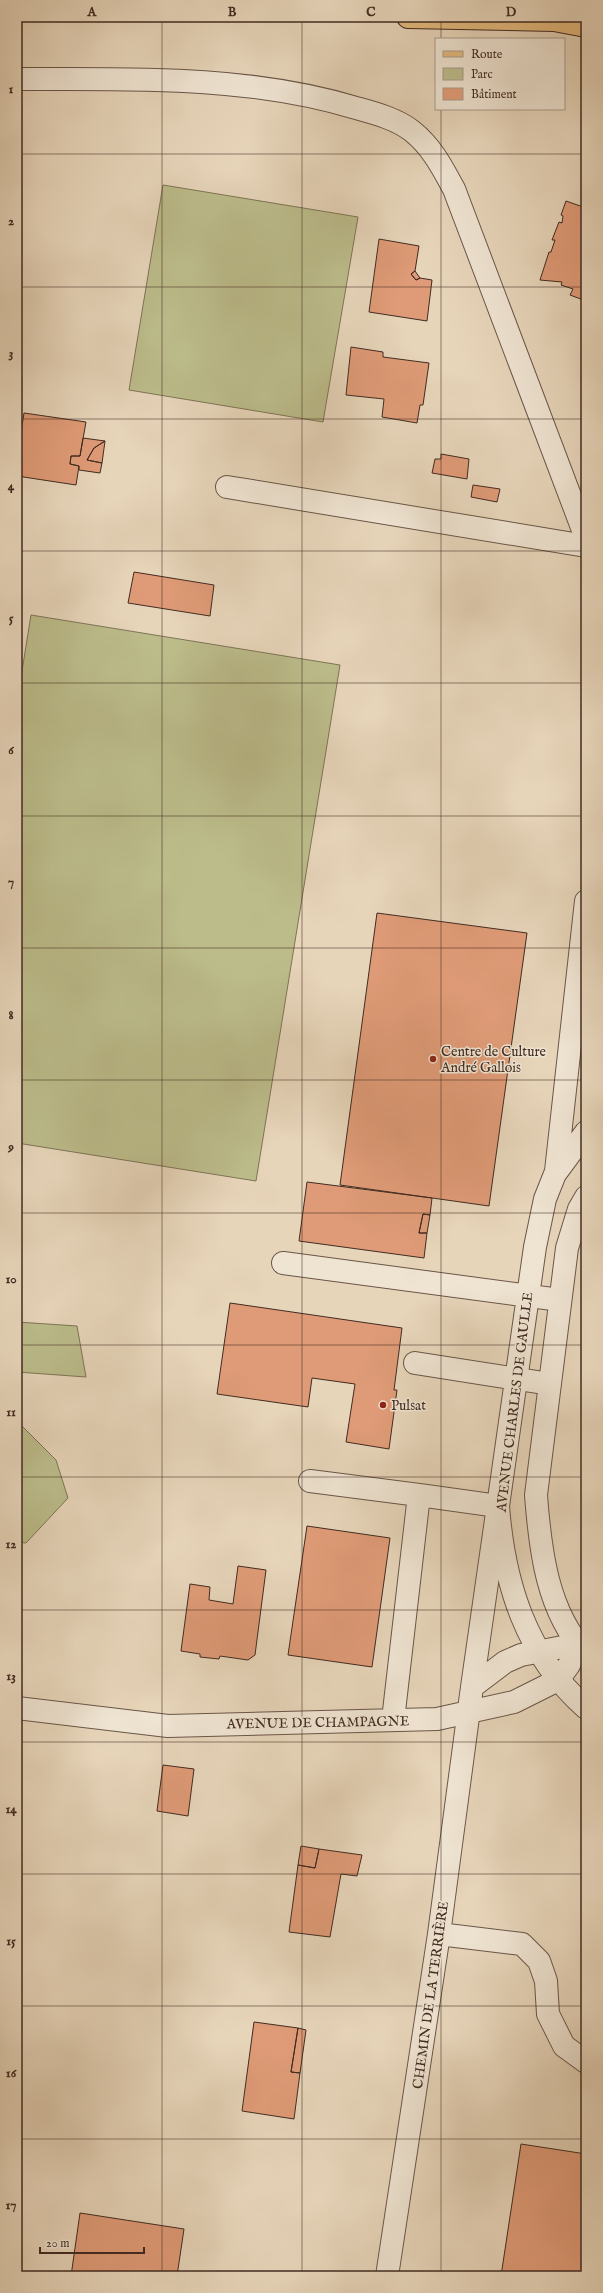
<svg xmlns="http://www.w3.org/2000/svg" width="603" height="2293" viewBox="0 0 603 2293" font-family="'IM FELL English',serif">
  <rect width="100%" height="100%" fill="#e7d5ba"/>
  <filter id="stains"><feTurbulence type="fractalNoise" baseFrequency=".005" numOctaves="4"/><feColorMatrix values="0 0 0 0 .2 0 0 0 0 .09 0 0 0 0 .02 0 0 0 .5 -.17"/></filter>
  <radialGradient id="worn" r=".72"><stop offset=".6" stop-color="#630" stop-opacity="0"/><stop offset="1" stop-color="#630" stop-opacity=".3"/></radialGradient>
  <path fill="#bcbc8b" stroke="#7e7456" d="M 163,185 L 358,217 L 323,422 L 129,390 Z
    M 31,615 L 340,665 L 256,1181 L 17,1143 L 17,702 Z
    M 17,1322 L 77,1326 L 86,1377 L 17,1372 Z
    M 17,1421 L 56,1460 L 68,1498 L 26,1543 L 17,1542 L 17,1507 L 22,1480 L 17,1479 Z"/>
  <path fill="#df9b77" stroke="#412b22" d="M 566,201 L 586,208 L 586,301 L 570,295 L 573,289 L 561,285 L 562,282 L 540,280 L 549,252 L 551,252 L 555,240 L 552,240 L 559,222 L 562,223 L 563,216 L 561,215 Z
    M 379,239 L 419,246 L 415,271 L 411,274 L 416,280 L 420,278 L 432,280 L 427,321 L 369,312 Z
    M 415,271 L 420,278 L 416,280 L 411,274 Z
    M 351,347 L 383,352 L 383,357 L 429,363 L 423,405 L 420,405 L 417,423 L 382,417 L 384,399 L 346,395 Z
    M 24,413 L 86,422 L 80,456 L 71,456 L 70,464 L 79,466 L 76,485 L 17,476 L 17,457 Z
    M 83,438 L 105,441 L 94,448 L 87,460 L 102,463 L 100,473 L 79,470 L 79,466 L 70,464 L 71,456 L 80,456 Z
    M 105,441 L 102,463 L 87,460 L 94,448 Z
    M 441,454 L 469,459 L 467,479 L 432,473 L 435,459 L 441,459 Z
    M 473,485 L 500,489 L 497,502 L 471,497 Z
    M 134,572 L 214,585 L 210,616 L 128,603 Z
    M 377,913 L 527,933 L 489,1206 L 340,1185 Z
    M 307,1182 L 432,1198 L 430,1215 L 423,1214 L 419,1233 L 427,1233 L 424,1258 L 299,1241 Z
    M 423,1214 L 430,1215 L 427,1233 L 419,1233 Z
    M 230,1303 L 402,1328 L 394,1390 L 397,1390 L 389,1449 L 346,1442 L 355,1384 L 312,1378 L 308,1407 L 217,1394 Z
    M 307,1526 L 390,1538 L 372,1667 L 288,1655 Z
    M 238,1566 L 266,1570 L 255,1655 L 248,1660 L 220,1656 L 219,1659 L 200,1657 L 200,1654 L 181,1651 L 190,1584 L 210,1587 L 209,1600 L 233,1604 Z
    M 163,1765 L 194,1769 L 188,1816 L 157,1811 Z
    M 301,1846 L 319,1849 L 315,1868 L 298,1865 Z
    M 319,1849 L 362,1855 L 357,1876 L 341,1874 L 330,1937 L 289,1932 L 298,1865 L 315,1868 Z
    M 254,2022 L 298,2028 L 291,2072 L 300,2073 L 294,2119 L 242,2111 Z
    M 298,2028 L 306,2030 L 300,2073 L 291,2072 Z
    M 521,2144 L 586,2154 L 586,2276 L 501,2276 Z
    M 80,2213 L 184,2229 L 177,2276 L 71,2276 Z"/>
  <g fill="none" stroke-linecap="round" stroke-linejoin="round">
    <g stroke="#6a5648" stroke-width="24">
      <path id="minor" d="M 17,79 C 130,79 247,75 356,108 C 374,113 397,119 412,131 C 432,147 442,167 454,189 L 586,538
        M 227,487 L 586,546
        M 586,1132 L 555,1174 L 545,1199 L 535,1247 L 498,1506 C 504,1584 526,1655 586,1708
        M 556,1171 L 586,901
        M 586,1197 L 579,1209 L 567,1248 L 536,1495 C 540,1549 547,1612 586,1653
        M 283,1263 L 560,1300
        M 415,1363 L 550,1384
        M 310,1481 L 419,1495 L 393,1720
        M 472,1687 L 505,1662 L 521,1655 L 578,1644
        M 17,1708 L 168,1726 L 437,1719 L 514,1702 L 558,1680 L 569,1665 L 578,1644
        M 439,1934 L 522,1944 L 539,1961 L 546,1981 L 548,2014 L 564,2046 L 586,2062
        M 387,2276 L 439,1934 L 472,1687 L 498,1506 L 419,1495"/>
    </g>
    <g stroke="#412b22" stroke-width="24">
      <path id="major" d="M 408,17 L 554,20 L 586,26"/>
    </g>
    <use href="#minor" stroke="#efe4d2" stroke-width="22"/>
    <use href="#major" stroke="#e4ba7d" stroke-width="22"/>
  </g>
  <path fill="none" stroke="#412b22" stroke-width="1" stroke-opacity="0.55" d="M 162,17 L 162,2276M 302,17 L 302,2276M 441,17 L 441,39M 441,109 L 441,2276M 17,154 L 586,154M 17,287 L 586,287M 17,419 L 586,419M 17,551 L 586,551M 17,683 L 586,683M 17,816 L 586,816M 17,948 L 586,948M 17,1080 L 586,1080M 17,1213 L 586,1213M 17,1345 L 586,1345M 17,1477 L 586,1477M 17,1610 L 586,1610M 17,1742 L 586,1742M 17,1874 L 586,1874M 17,2006 L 586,2006M 17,2139 L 586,2139"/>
  <g fill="#8f2418" stroke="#efe4d2" stroke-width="1.5">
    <circle cx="433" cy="1059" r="4"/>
    <circle cx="383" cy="1405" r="4"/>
  </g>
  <g text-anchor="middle" stroke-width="3" stroke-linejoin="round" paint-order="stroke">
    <g font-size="14" fill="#412b22" stroke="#efe4d2" text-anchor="start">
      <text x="441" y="1056">Centre de Culture<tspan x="441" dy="16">André Gallois</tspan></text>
      <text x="391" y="1410">Pulsat</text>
    </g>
    <g font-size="14" fill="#412b22" stroke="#efe4d2">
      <text transform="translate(514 1402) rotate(-83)" y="5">AVENUE CHARLES DE GAULLE</text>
      <text transform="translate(318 1722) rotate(-1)" y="5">AVENUE DE CHAMPAGNE</text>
      <text transform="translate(430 1995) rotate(-82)" y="5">CHEMIN DE LA TERRIÈRE</text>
    </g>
  </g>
  <rect width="603" height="2293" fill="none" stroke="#e7d5ba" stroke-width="44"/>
  <rect x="435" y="38" width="130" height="72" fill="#efe4d2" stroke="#a99a8c"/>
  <rect x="443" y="51" width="20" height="6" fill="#e4ba7d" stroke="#a99a8c"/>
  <text x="471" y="58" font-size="12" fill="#412b22">Route</text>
  <rect x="443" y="68" width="20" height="12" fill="#bcbc8b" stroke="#a99a8c"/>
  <text x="471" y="78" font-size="12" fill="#412b22">Parc</text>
  <rect x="443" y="88" width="20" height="12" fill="#df9b77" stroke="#a99a8c"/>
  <text x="471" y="98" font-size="12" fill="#412b22">Bâtiment</text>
  <path d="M40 2247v6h104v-6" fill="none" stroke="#412b22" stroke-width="2"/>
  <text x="46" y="2247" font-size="12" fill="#412b22" stroke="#efe4d2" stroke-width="3" paint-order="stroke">20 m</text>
  <rect x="22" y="22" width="559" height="2249" fill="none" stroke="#412b22" stroke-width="1.5"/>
  <g font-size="13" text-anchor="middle" font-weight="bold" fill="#412b22">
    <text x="92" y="16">A</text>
    <text x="232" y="16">B</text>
    <text x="371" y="16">C</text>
    <text x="511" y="16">D</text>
    <text x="11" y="93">1</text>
    <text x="11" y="225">2</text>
    <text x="11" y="357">3</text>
    <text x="11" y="490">4</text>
    <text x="11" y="622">5</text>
    <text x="11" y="754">6</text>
    <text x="11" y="886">7</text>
    <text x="11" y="1019">8</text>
    <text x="11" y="1151">9</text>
    <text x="11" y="1283">10</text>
    <text x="11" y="1416">11</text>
    <text x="11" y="1548">12</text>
    <text x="11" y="1680">13</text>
    <text x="11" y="1813">14</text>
    <text x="11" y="1945">15</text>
    <text x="11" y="2077">16</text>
    <text x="11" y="2209">17</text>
  </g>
  <rect width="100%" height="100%" filter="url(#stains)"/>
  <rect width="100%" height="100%" fill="url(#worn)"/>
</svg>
